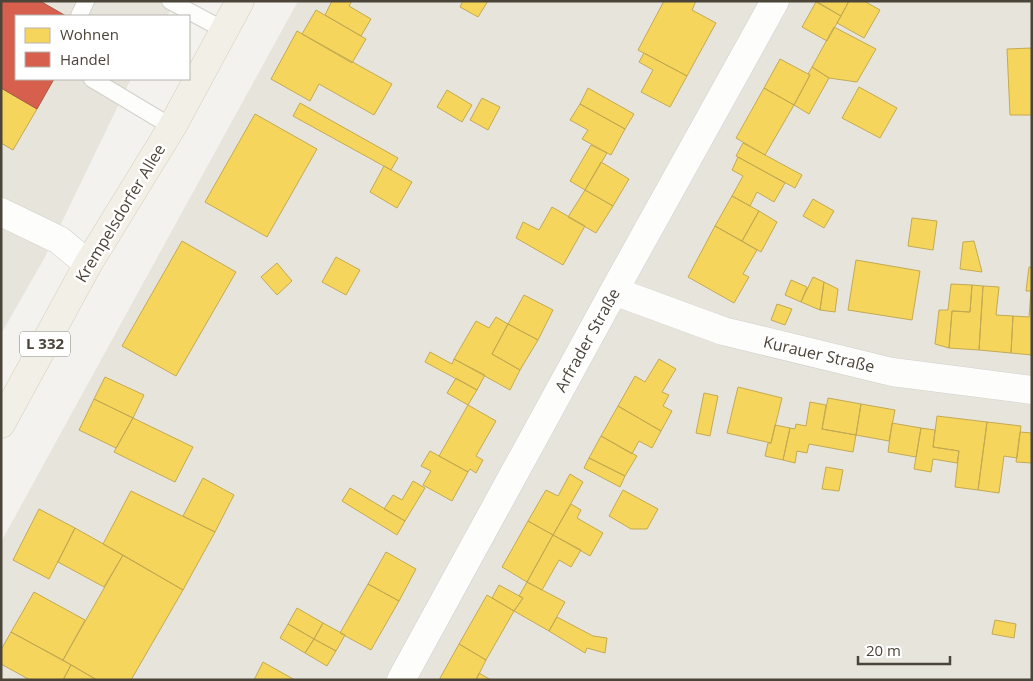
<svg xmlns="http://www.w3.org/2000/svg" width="1033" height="681" viewBox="0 0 1033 681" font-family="'Open Sans',sans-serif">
  <rect width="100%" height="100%" fill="#f4f2ee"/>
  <path fill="#e7e4dc" d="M 1,1 L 176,1 L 167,16 L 16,16 L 16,79 L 131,79 L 45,257 L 1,334 Z
    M 298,1 L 1032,1 L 1032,680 L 1,680 L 1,542 Z"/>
  <path fill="#f6d55c" stroke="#c3aa52" d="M 332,1 L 352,1 L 349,6 L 371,19 L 361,36 L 325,15 Z
    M 463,1 L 488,1 L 478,17 L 460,7 Z
    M 664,1 L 696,1 L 692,10 L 716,23 L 687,76 L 638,50 Z
    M 816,1 L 849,1 L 841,16 Z
    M 849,1 L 864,1 L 880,10 L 864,38 L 837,23 Z
    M 816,2 L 841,16 L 827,41 L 802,27 Z
    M 316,10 L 366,39 L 352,63 L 302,34 Z
    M 834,27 L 876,49 L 857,82 L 829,78 L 812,67 Z
    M 297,31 L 392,84 L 374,115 L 319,84 L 310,101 L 271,79 Z
    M 1032,48 L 1032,115 L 1010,115 L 1007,49 Z
    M 644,53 L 687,76 L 670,107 L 641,92 L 653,70 L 639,62 Z
    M 780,59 L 810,75 L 794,105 L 764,88 Z
    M 812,67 L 829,78 L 809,114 L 794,105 L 810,75 L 808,74 Z
    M 859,87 L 897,108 L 880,138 L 842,118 Z
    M 1,88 L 37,109 L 13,150 L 1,143 Z
    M 588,88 L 634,114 L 625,129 L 580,104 Z
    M 764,88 L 794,105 L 765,155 L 736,138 Z
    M 447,90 L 472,105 L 462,122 L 437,107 Z
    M 482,98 L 500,107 L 488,130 L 470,120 Z
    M 300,103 L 398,158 L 391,170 L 293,116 Z
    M 580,104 L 625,129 L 611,155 L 582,139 L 588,130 L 570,120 Z
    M 255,114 L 317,149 L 267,237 L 205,202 Z
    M 743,143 L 802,175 L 795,188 L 736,156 Z
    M 591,145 L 607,153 L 585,190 L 570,181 Z
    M 738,157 L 785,183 L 774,202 L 757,192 L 750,206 L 732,196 L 743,176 L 732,170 Z
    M 601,162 L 629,179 L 613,206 L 585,190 Z
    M 384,166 L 412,182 L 397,208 L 370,192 Z
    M 585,190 L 613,206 L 596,233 L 568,217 Z
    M 732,196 L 759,211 L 742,241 L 715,226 Z
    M 813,199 L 834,211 L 824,228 L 803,216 Z
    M 552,207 L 585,226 L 563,265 L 516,238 L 523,222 L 539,230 Z
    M 759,211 L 777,222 L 761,252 L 742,241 Z
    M 912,218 L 937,221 L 933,250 L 908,246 Z
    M 715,226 L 757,250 L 743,274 L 749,277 L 734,303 L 688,277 Z
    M 182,241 L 236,272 L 176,376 L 122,346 Z
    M 974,241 L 982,272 L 960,269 L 963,242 Z
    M 336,257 L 360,270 L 346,295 L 322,282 Z
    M 856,260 L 920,271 L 912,320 L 848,310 Z
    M 277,263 L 292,281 L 277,295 L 261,277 Z
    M 1029,267 L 1032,267 L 1032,291 L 1026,291 Z
    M 813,277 L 824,282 L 820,310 L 801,302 Z
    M 791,280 L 807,287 L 801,302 L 785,295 Z
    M 824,282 L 838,289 L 835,312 L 820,310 Z
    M 951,284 L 972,285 L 970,312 L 952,311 L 949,348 L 935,344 L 939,310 L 948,310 Z
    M 972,285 L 983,286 L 979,350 L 949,348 L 952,311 L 970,312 Z
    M 983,286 L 999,287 L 996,315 L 1013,316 L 1011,353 L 979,350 Z
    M 1031,291 L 1032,355 L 1011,353 L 1013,316 L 1029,317 Z
    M 524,295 L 553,310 L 538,340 L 508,324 Z
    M 777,304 L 792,309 L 785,325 L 771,320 Z
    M 496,317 L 508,324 L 492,354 L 520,370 L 510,390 L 454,359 L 476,321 L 489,328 Z
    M 508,324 L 538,340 L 520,370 L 492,354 Z
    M 430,352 L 452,364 L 454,359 L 485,375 L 477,390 L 425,362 Z
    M 659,359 L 676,369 L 662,392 L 669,395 L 663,406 L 672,411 L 661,431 L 618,406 L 635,376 L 645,382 Z
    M 105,377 L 144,395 L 133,418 L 94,399 Z
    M 456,378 L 477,390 L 468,405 L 447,393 Z
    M 738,387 L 782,398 L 771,443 L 727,433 Z
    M 704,393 L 718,396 L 710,436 L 696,433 Z
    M 828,398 L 861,404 L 856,435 L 822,429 Z
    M 94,399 L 133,418 L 116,448 L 79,430 Z
    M 810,402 L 826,405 L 822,429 L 856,435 L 853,452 L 809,444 L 807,453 L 797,451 L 795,463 L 783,460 L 790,428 L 795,429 L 796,424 L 806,426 Z
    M 861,404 L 895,410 L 889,441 L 856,435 Z
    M 468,405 L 496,421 L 476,456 L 483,460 L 476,473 L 470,469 L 468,472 L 439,456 Z
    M 618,406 L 661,431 L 652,448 L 639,441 L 632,454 L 601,436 Z
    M 937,416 L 987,422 L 978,490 L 955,487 L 959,451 L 933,447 Z
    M 133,418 L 193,447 L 175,482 L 114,452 Z
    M 987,422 L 1021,426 L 1017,458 L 1004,456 L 999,493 L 978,490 Z
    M 892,423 L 921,428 L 916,457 L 888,452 Z
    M 775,425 L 790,428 L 783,460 L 765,456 L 768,443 L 771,443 Z
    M 921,428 L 935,430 L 933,447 L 959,451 L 957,463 L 933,459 L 931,472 L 914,469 Z
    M 1020,432 L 1032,433 L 1032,463 L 1016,462 Z
    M 601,436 L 637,456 L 625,476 L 589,458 Z
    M 430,451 L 468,472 L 452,501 L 423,485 L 431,471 L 421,466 Z
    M 589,458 L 625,476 L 620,487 L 584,468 Z
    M 826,467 L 843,470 L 839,491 L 822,489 Z
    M 570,474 L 583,482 L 553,535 L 528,521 L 546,490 L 558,496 Z
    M 203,478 L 234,495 L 215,532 L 183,516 Z
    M 413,481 L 425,488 L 405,521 L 384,509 L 393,495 L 402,500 Z
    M 350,488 L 405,521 L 397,535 L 342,501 Z
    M 623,490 L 658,509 L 647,529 L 631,529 L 609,516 Z
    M 131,491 L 215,532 L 183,590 L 103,544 Z
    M 571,504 L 581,510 L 577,518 L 603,533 L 590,556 L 553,535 Z
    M 39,509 L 75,528 L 49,579 L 13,560 Z
    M 528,521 L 553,535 L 527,582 L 502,567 Z
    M 75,528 L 123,555 L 104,587 L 58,562 Z
    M 553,535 L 581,550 L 571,567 L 559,560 L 542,590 L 527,582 Z
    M 386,552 L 416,569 L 399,601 L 368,584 Z
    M 123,555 L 183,590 L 131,680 L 97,680 L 63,660 Z
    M 527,582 L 565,602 L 549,631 L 514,611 L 523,598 L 519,596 Z
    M 368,584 L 399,601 L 371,650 L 340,633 Z
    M 499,585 L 523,598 L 514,611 L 492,598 Z
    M 34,592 L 85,620 L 63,660 L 11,632 Z
    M 487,595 L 514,611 L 486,660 L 459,644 Z
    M 297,608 L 323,623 L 314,639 L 288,624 Z
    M 557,617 L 593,636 L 607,638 L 605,653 L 587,648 L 585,653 L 549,631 Z
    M 995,620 L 1016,624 L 1014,638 L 992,634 Z
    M 323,623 L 345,635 L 336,651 L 314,639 Z
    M 288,624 L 314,639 L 305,653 L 280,638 Z
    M 11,632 L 71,665 L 63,680 L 30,680 L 1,664 L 1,650 Z
    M 314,639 L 336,651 L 327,666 L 305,653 Z
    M 459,644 L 486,660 L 476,680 L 439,680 Z
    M 263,662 L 295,680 L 254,680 Z
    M 71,665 L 97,680 L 63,680 Z
    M 479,673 L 491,680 L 476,680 Z"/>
  <path fill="#d6604d" stroke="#ac5847" d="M 1,1 L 40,1 L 66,16 L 16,16 L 16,79 L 54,79 L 37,109 L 1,88 Z"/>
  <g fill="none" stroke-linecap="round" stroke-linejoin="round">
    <g stroke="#d2d0cb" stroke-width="18">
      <path id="lane" d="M 170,1 L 224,30
        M 79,16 L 86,1
        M 92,79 L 172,127"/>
    </g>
    <g stroke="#d2d0cb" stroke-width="29">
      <path id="street" d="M 1,212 L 59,240 L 88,264
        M 614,291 L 723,331 L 892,372 L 1032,390
        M 401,680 L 614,291 L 775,1"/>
    </g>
    <g stroke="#d6cebb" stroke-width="29">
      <path id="primary" d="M 1,424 L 88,264 L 172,127 L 240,1"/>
    </g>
    <use href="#lane" stroke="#fdfdfc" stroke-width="16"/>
    <use href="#street" stroke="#fdfdfc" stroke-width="28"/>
    <use href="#primary" stroke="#f2efe6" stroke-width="28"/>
  </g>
  <g text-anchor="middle" stroke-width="5" stroke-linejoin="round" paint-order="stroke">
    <rect fill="#fff" stroke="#817c74" stroke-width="1" x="20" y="331.5" width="50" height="25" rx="4"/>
    <g font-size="15" font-weight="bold" fill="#4b4439">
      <text x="45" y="349">L 332</text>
    </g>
    <g font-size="16" fill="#4b4439" stroke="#fff">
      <text transform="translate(120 213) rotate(-59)" y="6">Krempelsdorfer Allee</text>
      <text transform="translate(587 340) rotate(-61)" y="6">Arfrader Straße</text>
      <text transform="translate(819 354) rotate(13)" y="6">Kurauer Straße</text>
    </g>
  </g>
  <rect width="1033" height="681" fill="none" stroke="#4b4439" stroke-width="5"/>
  <rect x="15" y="15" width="175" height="65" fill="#ffffff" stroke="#b7b4b0"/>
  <rect x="25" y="28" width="25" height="15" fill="#f6d55c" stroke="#b7b4b0"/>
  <text x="60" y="40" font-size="15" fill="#4b4439">Wohnen</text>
  <rect x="25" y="52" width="25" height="15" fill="#d6604d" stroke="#b7b4b0"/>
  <text x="60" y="65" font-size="15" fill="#4b4439">Handel</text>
  <path d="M858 656v8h92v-8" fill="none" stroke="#4b4439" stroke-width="2.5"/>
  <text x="866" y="656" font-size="15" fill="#4b4439" stroke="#ffffff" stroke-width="4" paint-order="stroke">20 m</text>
</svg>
